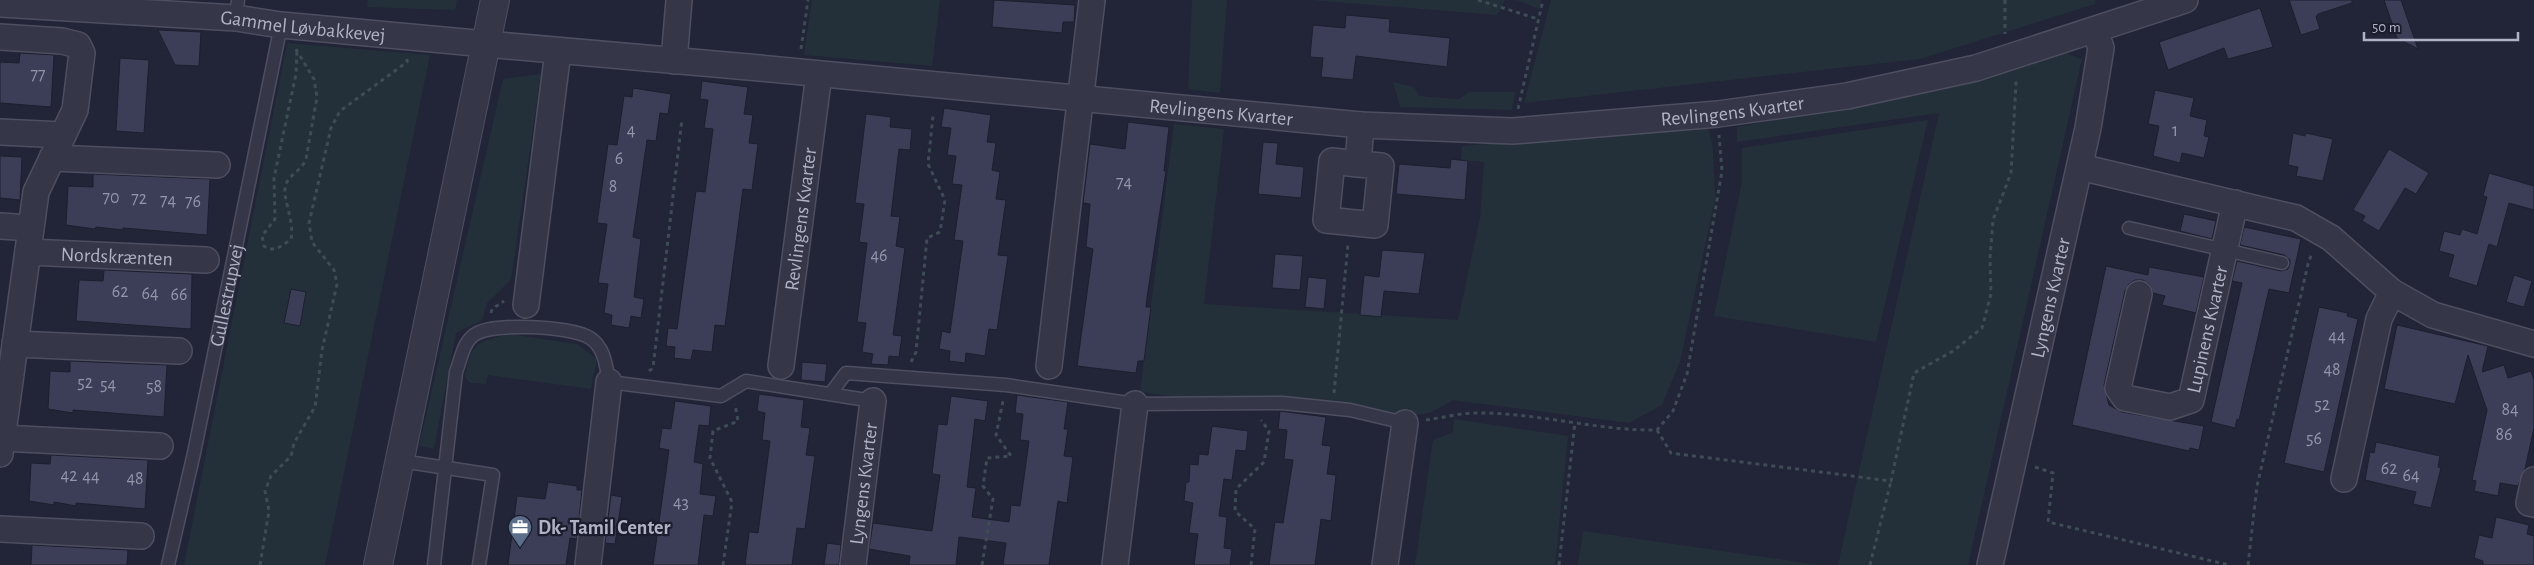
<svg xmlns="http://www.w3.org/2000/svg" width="2534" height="565" viewBox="0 0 2534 565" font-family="'Alegreya Sans',sans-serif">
  <rect width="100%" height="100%" fill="#222438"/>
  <path fill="#243039" d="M 368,0 L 457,0 L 455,10 L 367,7 Z
    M 812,0 L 940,0 L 932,66 L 804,55 Z
    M 1192,0 L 1227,0 L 1220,93 L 1188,89 Z
    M 1310,0 L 1505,0 L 1497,15 Z
    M 1517,0 L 1541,0 L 1539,9 Z
    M 1551,0 L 2096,0 L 2095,4 L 1920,59 L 1524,103 Z
    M 287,43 L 430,55 L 325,565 L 184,565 Z
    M 2066,53 L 2082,59 L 1968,565 L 1838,565 L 1939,113 L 1737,142 L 1737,127 L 1938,90 Z
    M 541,74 L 511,280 L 487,303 L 482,320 L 456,333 L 434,449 L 419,446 L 503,79 Z
    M 1393,82 L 1414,87 L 1419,96 L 1459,99 L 1469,92 L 1515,92 L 1512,110 L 1400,107 Z
    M 1928,120 L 1876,342 L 1714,316 L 1742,182 L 1742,148 Z
    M 1174,124 L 1224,129 L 1204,304 L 1458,320 L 1480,218 L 1484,162 L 1461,160 L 1462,146 L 1708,126 L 1713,149 L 1715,199 L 1680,362 L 1662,405 L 1629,423 L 1453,400 L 1432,412 L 1406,417 L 1185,398 L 1140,392 Z
    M 509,334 L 577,344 L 597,359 L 591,389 L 488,375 L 486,384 L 470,383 L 465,377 C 470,343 478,342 509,334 Z
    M 1454,419 L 1568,436 L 1555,565 L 1415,565 L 1433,440 L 1453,432 Z
    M 1583,531 L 1820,565 L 1578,565 Z"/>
  <path fill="#3b3e56" stroke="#1d1f2f" d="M 994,0 L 1075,5 L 1074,22 L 1063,22 L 1062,33 L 992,27 Z
    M 2289,0 L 2352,0 L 2352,3 L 2318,14 L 2316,17 L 2320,29 L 2301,35 Z
    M 2384,0 L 2401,0 L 2418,49 L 2397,38 Z
    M 2260,8 L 2273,47 L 2228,59 L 2224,48 L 2168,70 L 2159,42 Z
    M 1346,15 L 1390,19 L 1389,32 L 1450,38 L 1447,67 L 1356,56 L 1353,80 L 1321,77 L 1323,58 L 1310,57 L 1313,25 L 1345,28 Z
    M 158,30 L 201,32 L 199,66 L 175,65 Z
    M 20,53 L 54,55 L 51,107 L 0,103 L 0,62 L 19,63 Z
    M 120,58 L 149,60 L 144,133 L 116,131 Z
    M 702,81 L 748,87 L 744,114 L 753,115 L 749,143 L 758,144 L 752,190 L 743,189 L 725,326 L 715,325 L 712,352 L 693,350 L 691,360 L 674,358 L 675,347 L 666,346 L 668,328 L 677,329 L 696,191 L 705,192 L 713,129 L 704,128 L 708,100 L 700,99 Z
    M 633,88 L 671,94 L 668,114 L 660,113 L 656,141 L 647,140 L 633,237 L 641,239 L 634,297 L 644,299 L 641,318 L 631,316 L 629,328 L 611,325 L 612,315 L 604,313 L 608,284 L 598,283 L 607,224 L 597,223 L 608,144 L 617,145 L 624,96 L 632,97 Z
    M 2155,90 L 2194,98 L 2190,116 L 2207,120 L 2204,136 L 2209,137 L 2204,158 L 2182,153 L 2180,163 L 2153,156 L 2159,126 L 2148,124 Z
    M 944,108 L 991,115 L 987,142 L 996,143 L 992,170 L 1000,172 L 996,199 L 1006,200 L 998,255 L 1008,256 L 997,330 L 989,329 L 985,356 L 966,353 L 965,363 L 949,361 L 950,351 L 939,349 L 942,331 L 950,333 L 963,241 L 954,240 L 962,185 L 952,184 L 956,156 L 947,155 L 951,128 L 941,127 Z
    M 866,114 L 891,117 L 890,127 L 912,129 L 910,150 L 899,149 L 891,216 L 900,217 L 896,246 L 905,248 L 893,335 L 902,336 L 899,357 L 889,356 L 888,365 L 871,364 L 873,354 L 862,352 L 866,323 L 857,322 L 867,243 L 859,242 L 864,204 L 855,203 Z
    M 1128,122 L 1169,127 L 1164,171 L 1166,171 L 1147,298 L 1146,307 L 1151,307 L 1144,361 L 1138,361 L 1136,373 L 1077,366 L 1093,249 L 1086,247 L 1090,204 L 1083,203 L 1090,144 L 1125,149 Z
    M 2293,133 L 2305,136 L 2306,133 L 2333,139 L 2323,181 L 2296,176 L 2298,167 L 2288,165 Z
    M 1263,142 L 1278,143 L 1276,164 L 1304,167 L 1301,198 L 1258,194 Z
    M 2389,149 L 2429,173 L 2416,194 L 2405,188 L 2379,231 L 2362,221 L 2365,216 L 2353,210 Z
    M 0,156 L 22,157 L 20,200 L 0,198 Z
    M 1451,159 L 1468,161 L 1465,200 L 1396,194 L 1399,164 L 1450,168 Z
    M 2489,173 L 2534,186 L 2534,210 L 2509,203 L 2497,247 L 2489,244 L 2477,286 L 2448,277 L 2454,255 L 2439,251 L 2444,231 L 2460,235 L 2462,229 L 2477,234 L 2487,197 L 2483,196 Z
    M 93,174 L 210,179 L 207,235 L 123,228 L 123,230 L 96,227 L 95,229 L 66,225 L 68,186 L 93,187 Z
    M 2184,214 L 2216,221 L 2212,239 L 2180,231 Z
    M 2244,227 L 2301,239 L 2289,293 L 2269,289 L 2239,420 L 2237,419 L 2235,428 L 2211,422 L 2242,283 L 2232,281 L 2237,261 L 2281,271 L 2288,269 L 2290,264 L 2290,260 L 2284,255 L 2240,245 Z
    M 1382,250 L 1425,253 L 1419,294 L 1384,291 L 1381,317 L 1360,315 L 1364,275 L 1379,277 Z
    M 1275,254 L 1303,256 L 1300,290 L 1272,288 Z
    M 2106,266 L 2148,275 L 2149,267 L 2204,277 L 2196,313 L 2162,305 L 2165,296 L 2153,293 L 2149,284 L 2143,280 L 2135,280 L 2129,284 L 2125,291 L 2104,385 L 2109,405 L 2122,412 L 2204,426 L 2199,450 L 2190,448 L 2189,451 L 2072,425 Z
    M 104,270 L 192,274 L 191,329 L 76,321 L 79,280 L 103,281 Z
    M 2514,275 L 2532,281 L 2524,307 L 2506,302 Z
    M 1308,277 L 1327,279 L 1324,309 L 1305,307 Z
    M 291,289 L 306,292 L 300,326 L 284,323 Z
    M 2319,307 L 2348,313 L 2347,316 L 2358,319 L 2324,472 L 2284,463 Z
    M 2397,325 L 2488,346 L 2482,372 L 2504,365 L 2508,378 L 2531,371 L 2534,380 L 2534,428 L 2525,469 L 2518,486 L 2500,483 L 2498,496 L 2474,491 L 2476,481 L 2472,480 L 2487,410 L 2468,355 L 2455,404 L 2384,389 Z
    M 70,361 L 167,365 L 164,417 L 73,410 L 73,413 L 48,409 L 50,371 L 70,372 Z
    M 802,362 L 827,364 L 825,382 L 801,380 Z
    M 759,394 L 804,400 L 801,427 L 810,428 L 806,455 L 815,456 L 805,529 L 797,528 L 792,565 L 745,565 L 749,532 L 758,533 L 770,441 L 762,440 L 765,413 L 757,411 Z
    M 1017,395 L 1068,402 L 1064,429 L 1068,429 L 1064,456 L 1073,457 L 1067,503 L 1058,501 L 1049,565 L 1003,565 L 1006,543 L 959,537 L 956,565 L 909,565 L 910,556 L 869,549 L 873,523 L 932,531 L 940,475 L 932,474 L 938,424 L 947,425 L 951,396 L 988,401 L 985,421 L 975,419 L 967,487 L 976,488 L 972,517 L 1009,522 L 1011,505 L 1020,506 L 1029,441 L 1020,440 L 1023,414 L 1015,413 Z
    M 675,401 L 711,406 L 709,426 L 699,425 L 694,462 L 703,464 L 700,494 L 716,496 L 713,516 L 704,515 L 698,565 L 653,565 L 669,450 L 659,448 L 662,428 L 671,429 Z
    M 1280,411 L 1326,417 L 1322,445 L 1331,446 L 1327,474 L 1336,475 L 1331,521 L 1321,519 L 1315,565 L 1269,565 L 1275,522 L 1283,523 L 1293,460 L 1284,459 L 1287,430 L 1278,429 Z
    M 1212,426 L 1248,431 L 1246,451 L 1236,450 L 1232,480 L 1224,479 L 1219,516 L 1227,517 L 1224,548 L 1232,549 L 1230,565 L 1194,565 L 1198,534 L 1189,533 L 1193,503 L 1184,501 L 1186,482 L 1189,482 L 1190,464 L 1198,465 L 1199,454 L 1208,455 Z
    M 2376,442 L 2440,456 L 2438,467 L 2441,468 L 2431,508 L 2413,504 L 2416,492 L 2365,480 L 2370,452 L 2374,453 Z
    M 51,455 L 148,460 L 145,509 L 76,503 L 76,506 L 54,502 L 54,505 L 29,501 L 31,463 L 50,464 Z
    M 548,482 L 577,486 L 577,490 L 582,490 L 577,539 L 570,538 L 566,565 L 508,565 L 517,496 L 545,499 Z
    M 611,495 L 622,497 L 615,544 L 605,543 Z
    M 2496,517 L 2529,525 L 2527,534 L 2534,536 L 2534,565 L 2483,565 L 2483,561 L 2474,558 L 2479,535 L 2492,538 Z
    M 827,543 L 841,545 L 839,565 L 824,565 Z
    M 32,545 L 128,550 L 127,565 L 31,565 Z"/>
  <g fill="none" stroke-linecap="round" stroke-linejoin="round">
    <g stroke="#4d4f60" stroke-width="15">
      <g id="service">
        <path d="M 236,18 L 238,0"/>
        <path d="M 2129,228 L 2282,263"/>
        <path d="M 831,393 L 846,373 L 1006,385 L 1135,404 L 1282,403 L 1350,410 L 1405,423"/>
        <path d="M 401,461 L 493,475 L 479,565"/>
        <path id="s1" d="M 168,565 L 194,453 L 281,25"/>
        <path d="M 434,565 L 456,372 C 461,359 463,343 474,335 C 492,322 572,326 590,338 C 605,348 606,366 609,382 L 721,396 L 746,381 L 873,401"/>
      </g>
    </g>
    <g stroke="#4d4f60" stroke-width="28">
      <g id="minor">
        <path id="s2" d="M 0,4 L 236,18 L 281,25 L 486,44 L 760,68 L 1361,125 L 1513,131 L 1718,114 L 1847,96 L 1976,68 L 2185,0"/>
        <path d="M 0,37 L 62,41 L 78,45 L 82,53 L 75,110 L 36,192 L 0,454"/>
        <path d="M 674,61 L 679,0"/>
        <path d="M 0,132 L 63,135"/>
        <path d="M 52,158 L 217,165"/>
        <path d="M 1358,164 L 1332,161 L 1326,220 L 1375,225 L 1381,166 L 1358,164 L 1361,125"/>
        <path d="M 2080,167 L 2296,218 L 2331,238 L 2392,292 L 2433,315 L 2534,344"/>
        <path d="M 0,226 L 31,228"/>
        <path id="s3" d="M 28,252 L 206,260"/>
        <path id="s4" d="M 2139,294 L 2118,388 L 2125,398 L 2170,407 L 2191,400 L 2235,203"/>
        <path d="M 526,305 L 558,51"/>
        <path d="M 15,344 L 179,351"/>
        <path id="s5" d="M 781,366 L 819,74"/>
        <path d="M 1049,366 L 1092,0"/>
        <path d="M 2,438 L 160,446"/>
        <path d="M 2344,479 L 2379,319 L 2392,292"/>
        <path d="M 2534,480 L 2529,503 L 2534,504"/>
        <path d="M 0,529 L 141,536"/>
        <path d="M 588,565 L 609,382"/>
        <path id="s6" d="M 853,565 L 873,401"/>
        <path d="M 1115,565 L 1135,404"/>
        <path d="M 1385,565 L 1405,423"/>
        <path id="s7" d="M 1990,565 L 2088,128 L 2101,48 L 2095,31"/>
      </g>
    </g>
    <g stroke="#4d4f60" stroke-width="30">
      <path id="tertiary" d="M 378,565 L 495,0"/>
    </g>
    <path stroke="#3e4c54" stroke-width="3" stroke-dasharray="4 4" stroke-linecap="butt" d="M 1478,0 L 1538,19
      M 2005,0 L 2005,34
      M 296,49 L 297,51 L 314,79 L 317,97 L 306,159 C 302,170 290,174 286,184 C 281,197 295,220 291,239 C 282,246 274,253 264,246 L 262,236 L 275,219 L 274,178 L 296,74 L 297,51
      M 801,49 L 808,0
      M 1518,109 L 1543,0
      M 491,313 L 492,309 L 504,301
      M 911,362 L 916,352 L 927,238 L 940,232 L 945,200 L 928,164 L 933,116
      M 649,371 L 653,368 L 682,119
      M 1334,393 L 1348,244
      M 1426,420 C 1442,418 1459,413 1475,413 C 1536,412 1596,431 1657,430 L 1673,411 L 1687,374 L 1722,171 L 1719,135
      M 1657,430 L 1671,453 L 1891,481 L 1914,373 L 1953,351 L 1982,328 L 1991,294 L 1990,258 L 1993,220 L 2011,173 L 2016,83 L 2014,79
      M 2035,467 L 2053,473 L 2048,522 L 2229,565
      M 260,565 L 269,511 L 265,491 L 271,476 L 291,456 L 294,443 L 315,407 L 322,350 L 337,284 L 334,270 L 312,242 L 309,223 L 331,128 L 340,111 L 407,62 L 407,59
      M 723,565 L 732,502 L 710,458 L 713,431 L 738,421 L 735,404
      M 982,565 L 993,499 L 983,486 L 987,458 L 1011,456 L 996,435 L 1003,401
      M 1251,565 L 1255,529 L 1235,511 L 1236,489 L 1264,462 L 1269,431 L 1261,420
      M 1559,565 L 1575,422
      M 1870,565 L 1891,481
      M 2248,565 L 2257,486 L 2308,264 L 2312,253"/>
    <use href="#service" stroke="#353749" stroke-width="12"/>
    <use href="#minor" stroke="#353749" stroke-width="25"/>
    <use href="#tertiary" stroke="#353749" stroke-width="28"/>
  </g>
  <defs>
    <g id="office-pin" transform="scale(1.25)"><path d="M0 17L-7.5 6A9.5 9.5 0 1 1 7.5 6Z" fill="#5c6f8a" stroke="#1b1d2d"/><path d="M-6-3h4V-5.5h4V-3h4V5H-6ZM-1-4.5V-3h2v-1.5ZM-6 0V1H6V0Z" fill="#fff"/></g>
  </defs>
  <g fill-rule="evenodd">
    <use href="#office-pin" x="520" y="527"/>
  </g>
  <g text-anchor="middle" stroke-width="4.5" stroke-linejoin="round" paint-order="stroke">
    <g font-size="18" fill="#9395a9">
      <text x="38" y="80">77</text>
      <text x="631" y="136">4</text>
      <text x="2175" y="136">1</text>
      <text x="619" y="164">6</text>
      <text x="1124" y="188">74</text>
      <text x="613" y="192">8</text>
      <text x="111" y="203">70</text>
      <text x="139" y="204">72</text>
      <text x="168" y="206">74</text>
      <text x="193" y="207">76</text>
      <text x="879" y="261">46</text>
      <text x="120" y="297">62</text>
      <text x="150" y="299">64</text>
      <text x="179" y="300">66</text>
      <text x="2337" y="342">44</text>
      <text x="2332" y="375">48</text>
      <text x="85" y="388">52</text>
      <text x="108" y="390">54</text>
      <text x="154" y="392">58</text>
      <text x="2322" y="410">52</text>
      <text x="2510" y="415">84</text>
      <text x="2504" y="440">86</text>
      <text x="2314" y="444">56</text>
      <text x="2389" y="474">62</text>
      <text x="69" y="481">42</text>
      <text x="2411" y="481">64</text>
      <text x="91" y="482">44</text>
      <text x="135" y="484">48</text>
      <text x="681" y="508">43</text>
    </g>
    <g font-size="20" fill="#b0b2c5" stroke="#1b1d2d">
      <text dy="7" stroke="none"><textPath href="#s2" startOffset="304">Gammel Løvbakkevej</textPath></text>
      <text dy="7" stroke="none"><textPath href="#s2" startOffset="1739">Revlingens Kvarter</textPath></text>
      <text dy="7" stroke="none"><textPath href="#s2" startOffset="1226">Revlingens Kvarter</textPath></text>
      <text dy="7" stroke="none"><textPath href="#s5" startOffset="148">Revlingens Kvarter</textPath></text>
      <text dy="7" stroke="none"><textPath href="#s3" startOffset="89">Nordskrænten</textPath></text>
      <text dy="7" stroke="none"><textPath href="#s1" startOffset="276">Gullestrupvej</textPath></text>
      <text dy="7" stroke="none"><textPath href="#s7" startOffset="274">Lyngens Kvarter</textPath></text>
      <text dy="7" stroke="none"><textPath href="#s4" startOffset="249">Lupinens Kvarter</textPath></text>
      <text dy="7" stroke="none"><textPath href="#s6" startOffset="82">Lyngens Kvarter</textPath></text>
    </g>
    <g font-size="20" font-weight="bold" fill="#b0b2c5" stroke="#1b1d2d" text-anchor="start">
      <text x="538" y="534">Dk- Tamil Center</text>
    </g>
  </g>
  <path d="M2364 32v8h154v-8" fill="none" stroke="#b0b2c5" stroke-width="2.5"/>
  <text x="2372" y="32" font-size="15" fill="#b0b2c5" stroke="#1b1d2d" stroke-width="4" paint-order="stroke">50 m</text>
</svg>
